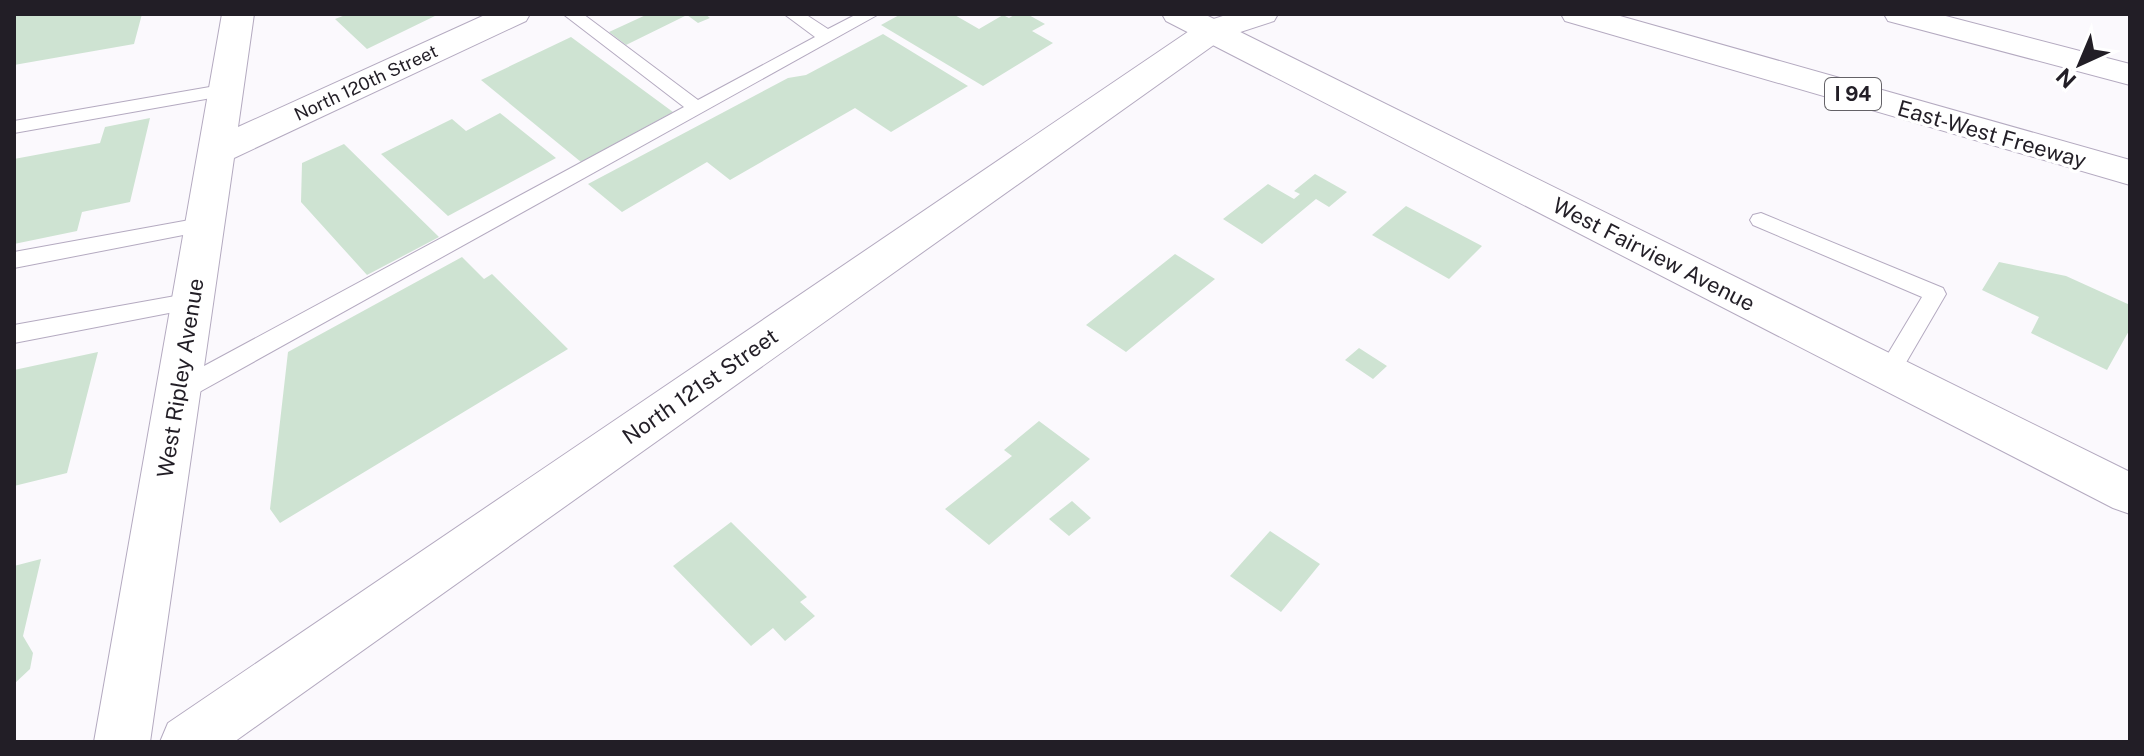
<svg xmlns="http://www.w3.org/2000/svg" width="2144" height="756" viewBox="0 0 2144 756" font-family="'Public Sans',sans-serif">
  <rect width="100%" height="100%" fill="#fbf9fd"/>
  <path fill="#cee3d2" d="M 14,14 L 142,14 L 134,44 L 14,65 Z
    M 348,14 L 439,14 L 367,49 L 335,19 Z
    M 648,14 L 705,14 L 710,18 L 698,23 L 687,15 L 626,45 L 609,32 Z
    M 901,14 L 953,14 L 979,29 L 1003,15 L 1009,18 L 1016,14 L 1027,14 L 1045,24 L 1032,31 L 1053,43 L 983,86 L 881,25 Z
    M 883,34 L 968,86 L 891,132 L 855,108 L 730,180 L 707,162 L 622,212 L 588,184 L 788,78 L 806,75 Z
    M 571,37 L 673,112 L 581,162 L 481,80 Z
    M 500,113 L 556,158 L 448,216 L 381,154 L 452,119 L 466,131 Z
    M 150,118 L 130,202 L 82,212 L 77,231 L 14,244 L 14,159 L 100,143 L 105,127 Z
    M 344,144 L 439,237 L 367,275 L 301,202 L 302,163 Z
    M 1315,174 L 1347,192 L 1329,207 L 1316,199 L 1262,244 L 1223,219 L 1268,184 L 1294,199 L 1300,194 L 1294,191 Z
    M 1406,206 L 1482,246 L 1449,279 L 1372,235 Z
    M 1175,254 L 1215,279 L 1126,352 L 1086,325 Z
    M 462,257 L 484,279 L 492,274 L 568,349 L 280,523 L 270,509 L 288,352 Z
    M 1999,262 L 2066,276 L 2130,305 L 2130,329 L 2107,370 L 2031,333 L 2039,317 L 1982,290 Z
    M 1359,348 L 1387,366 L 1373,379 L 1345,360 Z
    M 98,352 L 67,473 L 14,486 L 14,370 Z
    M 1039,421 L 1090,459 L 989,545 L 945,509 L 1012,456 L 1004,450 Z
    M 1072,501 L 1091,518 L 1069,536 L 1049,519 Z
    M 731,522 L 807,597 L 800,602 L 815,616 L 785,641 L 773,628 L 751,646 L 673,566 Z
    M 1270,531 L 1320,564 L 1281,612 L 1230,576 Z
    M 41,559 L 23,636 L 33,653 L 30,669 L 14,684 L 14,566 Z"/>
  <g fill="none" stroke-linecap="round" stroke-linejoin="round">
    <g stroke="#b4aac0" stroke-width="2">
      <path id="lane" d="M 563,14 L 583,14 L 698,100 L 815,37 L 784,14 L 805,14 L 828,29 L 857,14 L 879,14 L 185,400 L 176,402 L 167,400 L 164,393 L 167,386 L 684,107 Z
        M 227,84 L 237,90 L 234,94 L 14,133 L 14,121 Z
        M 1761,213 L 1943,288 L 1946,294 L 1897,378 L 1889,381 L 1881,378 L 1877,372 L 1922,297 L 1753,225 L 1750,220 L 1753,215 Z
        M 206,217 L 214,219 L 217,224 L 214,229 L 14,268 L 14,252 Z
        M 192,293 L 200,295 L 203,301 L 200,307 L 14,343 L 14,325 Z"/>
    </g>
    <g stroke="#b4aac0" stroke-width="2">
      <path id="street" d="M 222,14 L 254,14 L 238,127 L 487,14 L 530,14 L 526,21 L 234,158 L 150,742 L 94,742 Z
        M 1162,14 L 1204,14 L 2130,472 L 2130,514 L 2113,508 L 1166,21 Z"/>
    </g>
    <g stroke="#b4aac0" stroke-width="2">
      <path id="secondary" d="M 1229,14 L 1278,14 L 1274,21 L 1225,37 L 234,742 L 160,742 L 168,723 L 1201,23 Z"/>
    </g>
    <g stroke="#b4aac0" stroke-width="2">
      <path id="highway" d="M 1561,14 L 1613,14 L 2130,160 L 2130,185 L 1565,21 Z
        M 1884,14 L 1938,14 L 2130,64 L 2130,85 L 1888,21 Z"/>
    </g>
    <use href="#lane" fill="#fff" fill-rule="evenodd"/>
    <use href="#street" fill="#fff" fill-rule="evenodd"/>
    <use href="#secondary" fill="#fff" fill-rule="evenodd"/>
    <use href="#highway" fill="#fff" fill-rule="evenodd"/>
  </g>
  <g text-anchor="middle" stroke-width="7" stroke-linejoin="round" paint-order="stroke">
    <g font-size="18" fill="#221e26" stroke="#fff">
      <text transform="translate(366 83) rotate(-25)" y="6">North 120th Street</text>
    </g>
    <rect fill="#fff" stroke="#646267" stroke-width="2" x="1825" y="78" width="56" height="32" rx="6"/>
    <g font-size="20" font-weight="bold" fill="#221e26">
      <text x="1853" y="101">I 94</text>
    </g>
    <g font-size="22" fill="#221e26" stroke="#fff">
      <text transform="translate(1992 134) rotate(16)" y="8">East-West Freeway</text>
      <text transform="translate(1654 254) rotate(27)" y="8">West Fairview Avenue</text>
      <text transform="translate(180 378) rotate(-81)" y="8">West Ripley Avenue</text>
      <text transform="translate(700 386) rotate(-35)" y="8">North 121st Street</text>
    </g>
  </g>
  <rect width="2144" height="756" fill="none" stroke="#221e26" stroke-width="32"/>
  <g transform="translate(2080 64) rotate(224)" stroke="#ffffff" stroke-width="6" paint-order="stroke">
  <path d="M0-6L14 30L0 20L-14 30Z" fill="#221e26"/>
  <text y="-12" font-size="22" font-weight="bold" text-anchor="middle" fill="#221e26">N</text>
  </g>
</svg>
